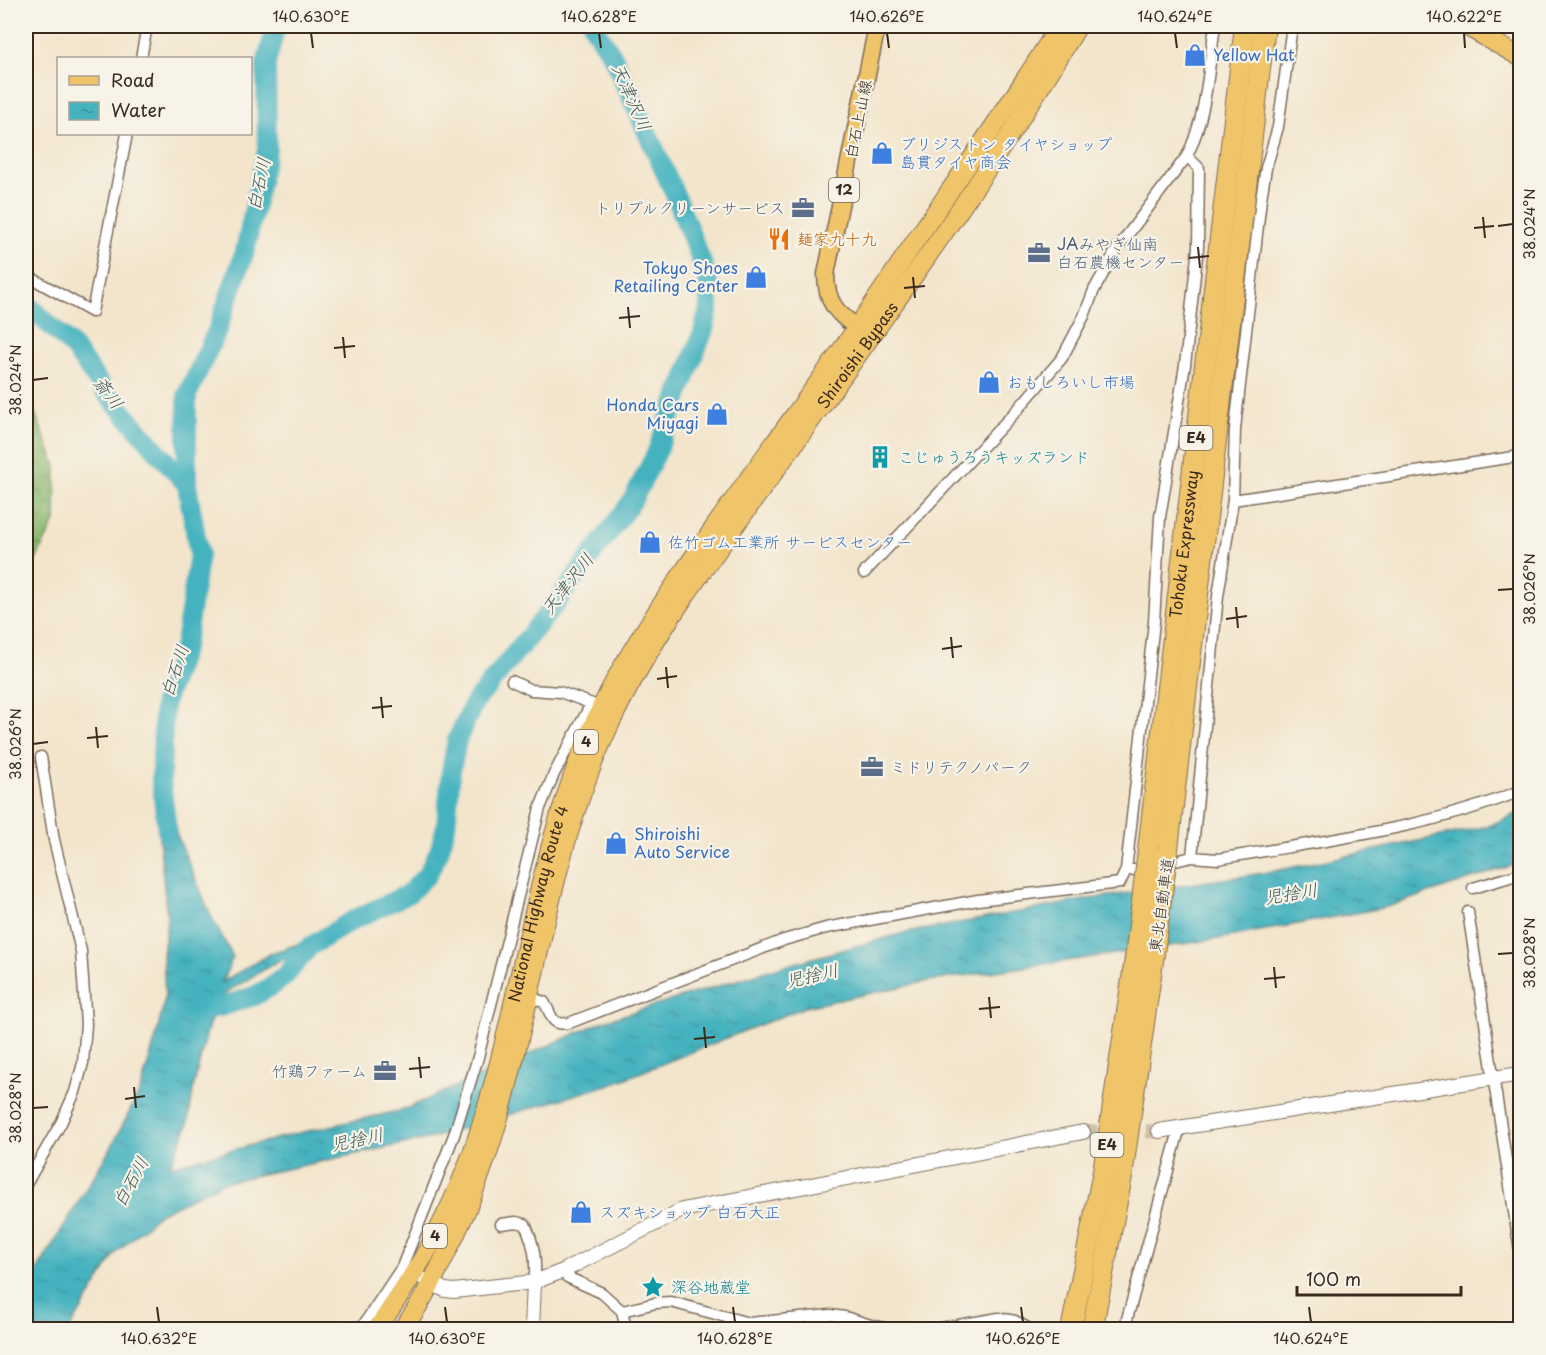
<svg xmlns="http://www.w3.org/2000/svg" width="1546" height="1355" viewBox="0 0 1546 1355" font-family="'Playpen Sans','Klee One',sans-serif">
  <defs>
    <pattern id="forest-crowns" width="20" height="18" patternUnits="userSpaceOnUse" patternTransform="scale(1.5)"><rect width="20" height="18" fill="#89b66e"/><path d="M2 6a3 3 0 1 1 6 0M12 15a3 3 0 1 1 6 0" fill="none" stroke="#71945a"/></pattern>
    <pattern id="water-ripples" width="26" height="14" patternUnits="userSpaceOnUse" patternTransform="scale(1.5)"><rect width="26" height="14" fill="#44b2bf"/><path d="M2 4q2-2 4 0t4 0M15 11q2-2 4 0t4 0" fill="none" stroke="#3a919b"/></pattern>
  </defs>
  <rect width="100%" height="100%" fill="#f7f3e8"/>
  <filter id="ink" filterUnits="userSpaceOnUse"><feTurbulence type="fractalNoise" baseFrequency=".0167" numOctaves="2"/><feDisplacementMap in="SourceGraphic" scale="12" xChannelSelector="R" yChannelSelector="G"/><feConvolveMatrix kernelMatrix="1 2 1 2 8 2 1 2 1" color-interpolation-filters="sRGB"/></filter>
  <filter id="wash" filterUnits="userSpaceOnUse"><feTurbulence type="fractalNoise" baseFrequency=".008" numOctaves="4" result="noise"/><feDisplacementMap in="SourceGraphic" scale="24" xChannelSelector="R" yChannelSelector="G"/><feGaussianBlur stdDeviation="1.35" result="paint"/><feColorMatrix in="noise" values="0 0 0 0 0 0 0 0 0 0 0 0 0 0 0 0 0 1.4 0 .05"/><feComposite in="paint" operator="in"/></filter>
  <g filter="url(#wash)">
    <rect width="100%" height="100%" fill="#f3e5cc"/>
    <path fill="url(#forest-crowns)" stroke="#627046" stroke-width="1.5" d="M 26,391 L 56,466 L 55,521 L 26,580 Z"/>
    <path fill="url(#water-ripples)" stroke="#406e6e" stroke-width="1.5" d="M 153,778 L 212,918 L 233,957 L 222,982 L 271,953 L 301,943 L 327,930 L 324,947 L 278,961 L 225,993 L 209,1024 L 194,1084 L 188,1125 L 170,1166 L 294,1134 L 403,1110 L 604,1021 L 773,969 L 900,934 L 1089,899 L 1270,872 L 1489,826 L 1520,812 L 1520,863 L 1387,907 L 1218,939 L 929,981 L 805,1007 L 614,1083 L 436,1137 L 221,1183 L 159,1214 L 115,1254 L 70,1329 L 26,1330 L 26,1289 L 112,1146 L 140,1091 L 156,1037 L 165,998 L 163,957 L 167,917 Z"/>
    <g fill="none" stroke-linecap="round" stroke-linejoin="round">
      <path stroke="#44b2bf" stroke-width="20" d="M 26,303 L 73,347 L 107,394 L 187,485
        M 167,830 L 161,781 L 164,703 L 185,644 L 199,554 L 187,485 L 187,395 L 217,331 L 245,251 L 267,149 L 266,64 L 276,26
        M 193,1011 L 220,1007 L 254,996 L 272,986 L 285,976 L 309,947 L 355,919 L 408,894 L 427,875 L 439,852 L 446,826 L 451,771 L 457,740 L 474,703 L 554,606 L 632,501 L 656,454 L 703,332 L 709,309 L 708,278 L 676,197 L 642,121 L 612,55 L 593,26"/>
    </g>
  </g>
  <g filter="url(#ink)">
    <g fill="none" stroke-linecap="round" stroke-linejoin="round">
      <path stroke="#cec0a9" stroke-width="14" stroke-dasharray="14 7" stroke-linecap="butt" d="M 1083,1132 L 1159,1131"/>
      <g stroke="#7b6b5b" stroke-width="13">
        <path id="minor" d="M 141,58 L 147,26
          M 26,275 L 92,312 L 127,134
          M 1233,500 L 1520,456
          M 864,573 L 1018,409 L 1062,358 L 1084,316 L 1094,290 L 1117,249 L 1187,156 C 1207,115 1208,70 1215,26
          M 512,681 L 531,690 L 560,692 L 595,705
          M 1192,857 L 1218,596 L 1233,500 L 1235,429 L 1261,199 L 1266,168 L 1278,127 L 1292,26
          M 1126,870 L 1137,870 L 1192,857 L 1218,859 C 1319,841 1424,830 1520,791
          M 1473,888 L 1520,874
          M 1468,912 L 1520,1251
          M 529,997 L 544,1002 C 553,1016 550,1026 569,1023 L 784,940 L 826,928 L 978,900 L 1120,883 L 1126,870 L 1154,622 L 1160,517 L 1185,365 L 1198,247 L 1199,168 L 1187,156
          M 26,1184 L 61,1123 L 75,1092 L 83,1063 L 86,1024 L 81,951 L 54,840 L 41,757
          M 501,1224 L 516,1222 L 525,1224 C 534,1244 537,1260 534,1282
          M 563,1271 L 567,1277 L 602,1293 L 622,1311 L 626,1330
          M 622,1311 L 656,1303 L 671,1302 L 749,1323 L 830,1315 L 845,1317 L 874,1326 L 895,1330
          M 360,1330 L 402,1267 L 454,1135 L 478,1057 L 540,808 L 554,774 L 591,704
          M 929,1330 L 999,1318 L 1015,1321 L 1031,1330
          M 1124,1330 L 1180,1127"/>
      </g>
      <g stroke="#7b6b5b" stroke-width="16">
        <path id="tertiary" d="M 1159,1131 L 1520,1074
          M 425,1280 L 445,1290 L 454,1291 L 534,1282 L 563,1271 L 682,1210 L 1083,1132
          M 532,1330 L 534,1282"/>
      </g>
      <g stroke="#7b6b5b" stroke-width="19">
        <path id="primary" d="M 867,335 C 842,316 826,309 826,274 L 877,26"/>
      </g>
      <g stroke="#7b6b5b" stroke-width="20">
        <g id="trunk">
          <path d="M 1466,26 L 1520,57"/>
          <path id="s1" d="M 376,1330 C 420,1269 457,1203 479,1132 C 525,990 535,846 601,708 C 623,661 653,617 682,574 C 724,512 768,452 812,391 C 849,341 883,289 918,237 C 966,167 1015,98 1059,26"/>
          <path id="s2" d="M 402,1330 C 420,1306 434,1279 447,1252 C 535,1081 529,885 616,712 C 660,623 722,545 780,464 C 882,320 988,177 1078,26"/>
        </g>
      </g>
      <g stroke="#7b6b5b" stroke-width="22">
        <g id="motorway">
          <path d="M 1168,848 L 1265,26"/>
          <path id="s3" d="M 1148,850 L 1245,26"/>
          <path d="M 1071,1330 L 1103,1172 L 1135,959"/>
          <path d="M 1092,1330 L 1122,1176 L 1153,961"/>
        </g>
      </g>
      <use href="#minor" stroke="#fff" stroke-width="10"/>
      <use href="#tertiary" stroke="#fff" stroke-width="14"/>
      <use href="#primary" stroke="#f0c469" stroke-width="16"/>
      <use href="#trunk" stroke="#f0c469" stroke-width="18"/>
      <use href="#motorway" stroke="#f0c469" stroke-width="20"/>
      <g stroke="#7b6b5b" stroke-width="22" stroke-linecap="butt">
        <path id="motorway-bridge" d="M 1135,959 L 1148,850
          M 1153,961 L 1168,848"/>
      </g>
      <use href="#motorway-bridge" stroke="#f0c469" stroke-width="20"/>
    </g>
  </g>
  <path fill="none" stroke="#3b2a1e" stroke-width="2" d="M 311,33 L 313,48M 599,33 L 601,48M 887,33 L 889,48M 1175,33 L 1177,48M 1464,33 L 1465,48M 1483,217 L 1485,238M 1498,226 L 1513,224M 1474,228 L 1494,226M 1198,247 L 1200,268M 1189,258 L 1209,256M 913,277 L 915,298M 904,288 L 925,286M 628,307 L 630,328M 619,318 L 640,316M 343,337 L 345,358M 334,348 L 355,346M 33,380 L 48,378M 1498,590 L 1513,589M 1236,607 L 1238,628M 1226,619 L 1247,616M 951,637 L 953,658M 942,649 L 962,646M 666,667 L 668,688M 657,679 L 677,676M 381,697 L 383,718M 372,708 L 392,706M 96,727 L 98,748M 87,738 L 108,736M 33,744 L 48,742M 1498,954 L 1513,953M 1274,967 L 1276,988M 1264,979 L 1285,977M 989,997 L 991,1018M 979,1009 L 1000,1007M 704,1027 L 706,1048M 694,1039 L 715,1037M 419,1057 L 421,1078M 409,1069 L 430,1067M 134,1087 L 136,1108M 125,1099 L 145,1096M 33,1108 L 48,1107M 157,1307 L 159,1322M 445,1307 L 447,1322M 733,1307 L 735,1322M 1021,1307 L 1023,1322M 1309,1307 L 1311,1322"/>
  <defs>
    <g id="shop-bare" transform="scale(1.8)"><path d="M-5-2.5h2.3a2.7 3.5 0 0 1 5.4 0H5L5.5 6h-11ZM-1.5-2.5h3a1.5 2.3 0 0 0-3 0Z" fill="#3f7fe0" stroke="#f7f3e8" stroke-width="2.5" paint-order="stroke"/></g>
    <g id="office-bare" transform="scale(1.8)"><path d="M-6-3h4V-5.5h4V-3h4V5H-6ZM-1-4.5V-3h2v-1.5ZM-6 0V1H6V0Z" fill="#5c6f8a" stroke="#f7f3e8" stroke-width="2.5" paint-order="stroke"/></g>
    <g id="restaurant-bare" transform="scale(1.8)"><path d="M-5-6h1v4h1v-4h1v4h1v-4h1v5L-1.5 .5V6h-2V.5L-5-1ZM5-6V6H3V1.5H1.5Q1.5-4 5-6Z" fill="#e8710a" stroke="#f7f3e8" stroke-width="2.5" paint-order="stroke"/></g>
    <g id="building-bare" transform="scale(1.8)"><path d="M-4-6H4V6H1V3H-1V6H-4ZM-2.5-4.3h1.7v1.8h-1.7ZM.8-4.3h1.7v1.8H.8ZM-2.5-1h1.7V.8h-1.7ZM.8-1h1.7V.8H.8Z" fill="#0f9aa8" stroke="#f7f3e8" stroke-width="2.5" paint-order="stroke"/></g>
    <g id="sight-bare" transform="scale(1.8)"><path d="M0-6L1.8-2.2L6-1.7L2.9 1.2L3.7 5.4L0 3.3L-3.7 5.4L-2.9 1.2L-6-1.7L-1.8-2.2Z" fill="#0f9aa8" stroke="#f7f3e8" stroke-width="2.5" paint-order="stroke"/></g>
  </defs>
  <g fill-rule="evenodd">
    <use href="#shop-bare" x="1195" y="55"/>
    <use href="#shop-bare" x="882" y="153"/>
    <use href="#office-bare" x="803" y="208"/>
    <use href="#restaurant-bare" x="779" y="239"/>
    <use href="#office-bare" x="1039" y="253"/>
    <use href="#shop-bare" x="756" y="277"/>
    <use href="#shop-bare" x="989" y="382"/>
    <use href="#shop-bare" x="717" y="414"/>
    <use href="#building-bare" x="880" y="457"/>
    <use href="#shop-bare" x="650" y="542"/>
    <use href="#office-bare" x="872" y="767"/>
    <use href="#shop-bare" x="616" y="843"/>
    <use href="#office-bare" x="385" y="1071"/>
    <use href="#shop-bare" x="581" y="1212"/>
    <use href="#sight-bare" x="653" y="1287"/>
  </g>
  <g text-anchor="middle" stroke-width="4.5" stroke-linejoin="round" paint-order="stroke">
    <g fill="#f7f3e8" stroke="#73665b" stroke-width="1.5">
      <rect x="829" y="178" width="30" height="24" rx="4.5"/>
      <rect x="1179.5" y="426" width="33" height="24" rx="4.5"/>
      <rect x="574" y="730" width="24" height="24" rx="4.5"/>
      <rect x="1090.5" y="1133" width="33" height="24" rx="4.5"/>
      <rect x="423" y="1224" width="24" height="24" rx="4.5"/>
    </g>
    <g font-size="15" font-weight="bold" fill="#3b2a1e">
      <text x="844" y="195">12</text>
      <text x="1196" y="443">E4</text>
      <text x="586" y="747">4</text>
      <text x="1107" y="1150">E4</text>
      <text x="435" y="1241">4</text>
    </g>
    <g font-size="16" fill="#366cbe" stroke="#f7f3e8" text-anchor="start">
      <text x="1213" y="61">Yellow Hat</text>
      <text x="900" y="150">ブリジストン タイヤショップ<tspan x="900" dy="18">島貫タイヤ商会</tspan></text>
      <text x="738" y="274" text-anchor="end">Tokyo Shoes<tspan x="738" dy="18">Retailing Center</tspan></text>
      <text x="1007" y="388">おもしろいし市場</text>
      <text x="699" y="411" text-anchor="end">Honda Cars<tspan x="699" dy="18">Miyagi</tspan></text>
      <text x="668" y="548">佐竹ゴム工業所 サービスセンター</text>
      <text x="634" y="840">Shiroishi<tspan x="634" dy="18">Auto Service</tspan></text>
      <text x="599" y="1218">スズキショップ 白石大正</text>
    </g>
    <g font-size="16" fill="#3b2a1e" stroke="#f7f3e8">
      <text transform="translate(858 119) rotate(-79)" y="6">白石上山線</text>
      <text dy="6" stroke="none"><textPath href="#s2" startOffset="1089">Shiroishi Bypass</textPath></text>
      <text dy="6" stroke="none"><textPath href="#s3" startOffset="308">Tohoku Expressway</textPath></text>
      <text dy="6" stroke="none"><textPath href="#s1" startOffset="460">National Highway Route 4</textPath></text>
      <text transform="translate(1161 905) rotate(-82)" y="6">東北自動車道</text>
    </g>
    <g font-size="16" fill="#4e5e75" stroke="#f7f3e8" text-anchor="end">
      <text x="785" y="214">トリプルクリーンサービス</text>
      <text x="1057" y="250" text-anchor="start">JAみやぎ仙南<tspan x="1057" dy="18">白石農機センター</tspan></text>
      <text x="890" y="773" text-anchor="start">ミドリテクノパーク</text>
      <text x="367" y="1077">竹鶏ファーム</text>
    </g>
    <g font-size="16" fill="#c56008" stroke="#f7f3e8" text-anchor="start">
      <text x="797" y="245">麺家九十九</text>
    </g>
    <g font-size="16" fill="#0d838f" stroke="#f7f3e8" text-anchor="start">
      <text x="898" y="463">こじゅうろうキッズランド</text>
      <text x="671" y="1293">深谷地蔵堂</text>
    </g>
    <g font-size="18" font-style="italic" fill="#3e5a56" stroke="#f7f3e8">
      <text transform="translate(631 97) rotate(66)" y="6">天津沢川</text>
      <text transform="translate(259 184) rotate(-78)" y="6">白石川</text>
      <text transform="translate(108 393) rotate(52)" y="6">斎川</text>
      <text transform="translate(568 584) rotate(-52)" y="6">天津沢川</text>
      <text transform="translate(175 671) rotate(-72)" y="6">白石川</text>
      <text transform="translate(1291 894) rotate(-9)" y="6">児捨川</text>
      <text transform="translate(812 976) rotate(-13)" y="6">児捨川</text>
      <text transform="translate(357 1140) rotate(-12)" y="6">児捨川</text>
      <text transform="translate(131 1182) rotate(-61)" y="6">白石川</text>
    </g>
  </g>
  <rect width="1546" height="1355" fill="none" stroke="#f7f3e8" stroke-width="66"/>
  <rect x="57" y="57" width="195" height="78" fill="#f7f3e8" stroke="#aca397" stroke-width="1.5"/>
  <rect x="69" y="76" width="30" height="9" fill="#f0c469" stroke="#aca397" stroke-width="1.5"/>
  <text x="111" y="87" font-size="18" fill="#3b2a1e">Road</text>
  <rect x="69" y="102" width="30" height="18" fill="url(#water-ripples)" stroke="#aca397" stroke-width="1.5"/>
  <text x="111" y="117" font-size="18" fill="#3b2a1e">Water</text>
  <path d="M1297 1286v9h164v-9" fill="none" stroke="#3b2a1e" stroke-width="3"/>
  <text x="1306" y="1286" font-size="18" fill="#3b2a1e" stroke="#f7f3e8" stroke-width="4.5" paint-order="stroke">100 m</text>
  <rect x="33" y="33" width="1480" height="1289" fill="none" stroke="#3b2a1e" stroke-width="2"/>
  <g font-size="15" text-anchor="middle" fill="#3b2a1e">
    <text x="311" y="22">140.630°E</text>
    <text x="599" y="22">140.628°E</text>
    <text x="887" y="22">140.626°E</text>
    <text x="1175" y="22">140.624°E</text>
    <text x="1464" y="22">140.622°E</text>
    <text transform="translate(1530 224) rotate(-90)" y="5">38.024°N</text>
    <text transform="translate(16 380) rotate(-90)" y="5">38.024°N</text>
    <text transform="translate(1530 589) rotate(-90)" y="5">38.026°N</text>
    <text transform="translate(16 744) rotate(-90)" y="5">38.026°N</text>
    <text transform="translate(1530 953) rotate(-90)" y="5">38.028°N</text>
    <text transform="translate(16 1108) rotate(-90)" y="5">38.028°N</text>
    <text x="159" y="1344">140.632°E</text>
    <text x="447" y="1344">140.630°E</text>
    <text x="735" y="1344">140.628°E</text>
    <text x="1023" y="1344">140.626°E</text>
    <text x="1311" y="1344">140.624°E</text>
  </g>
</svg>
